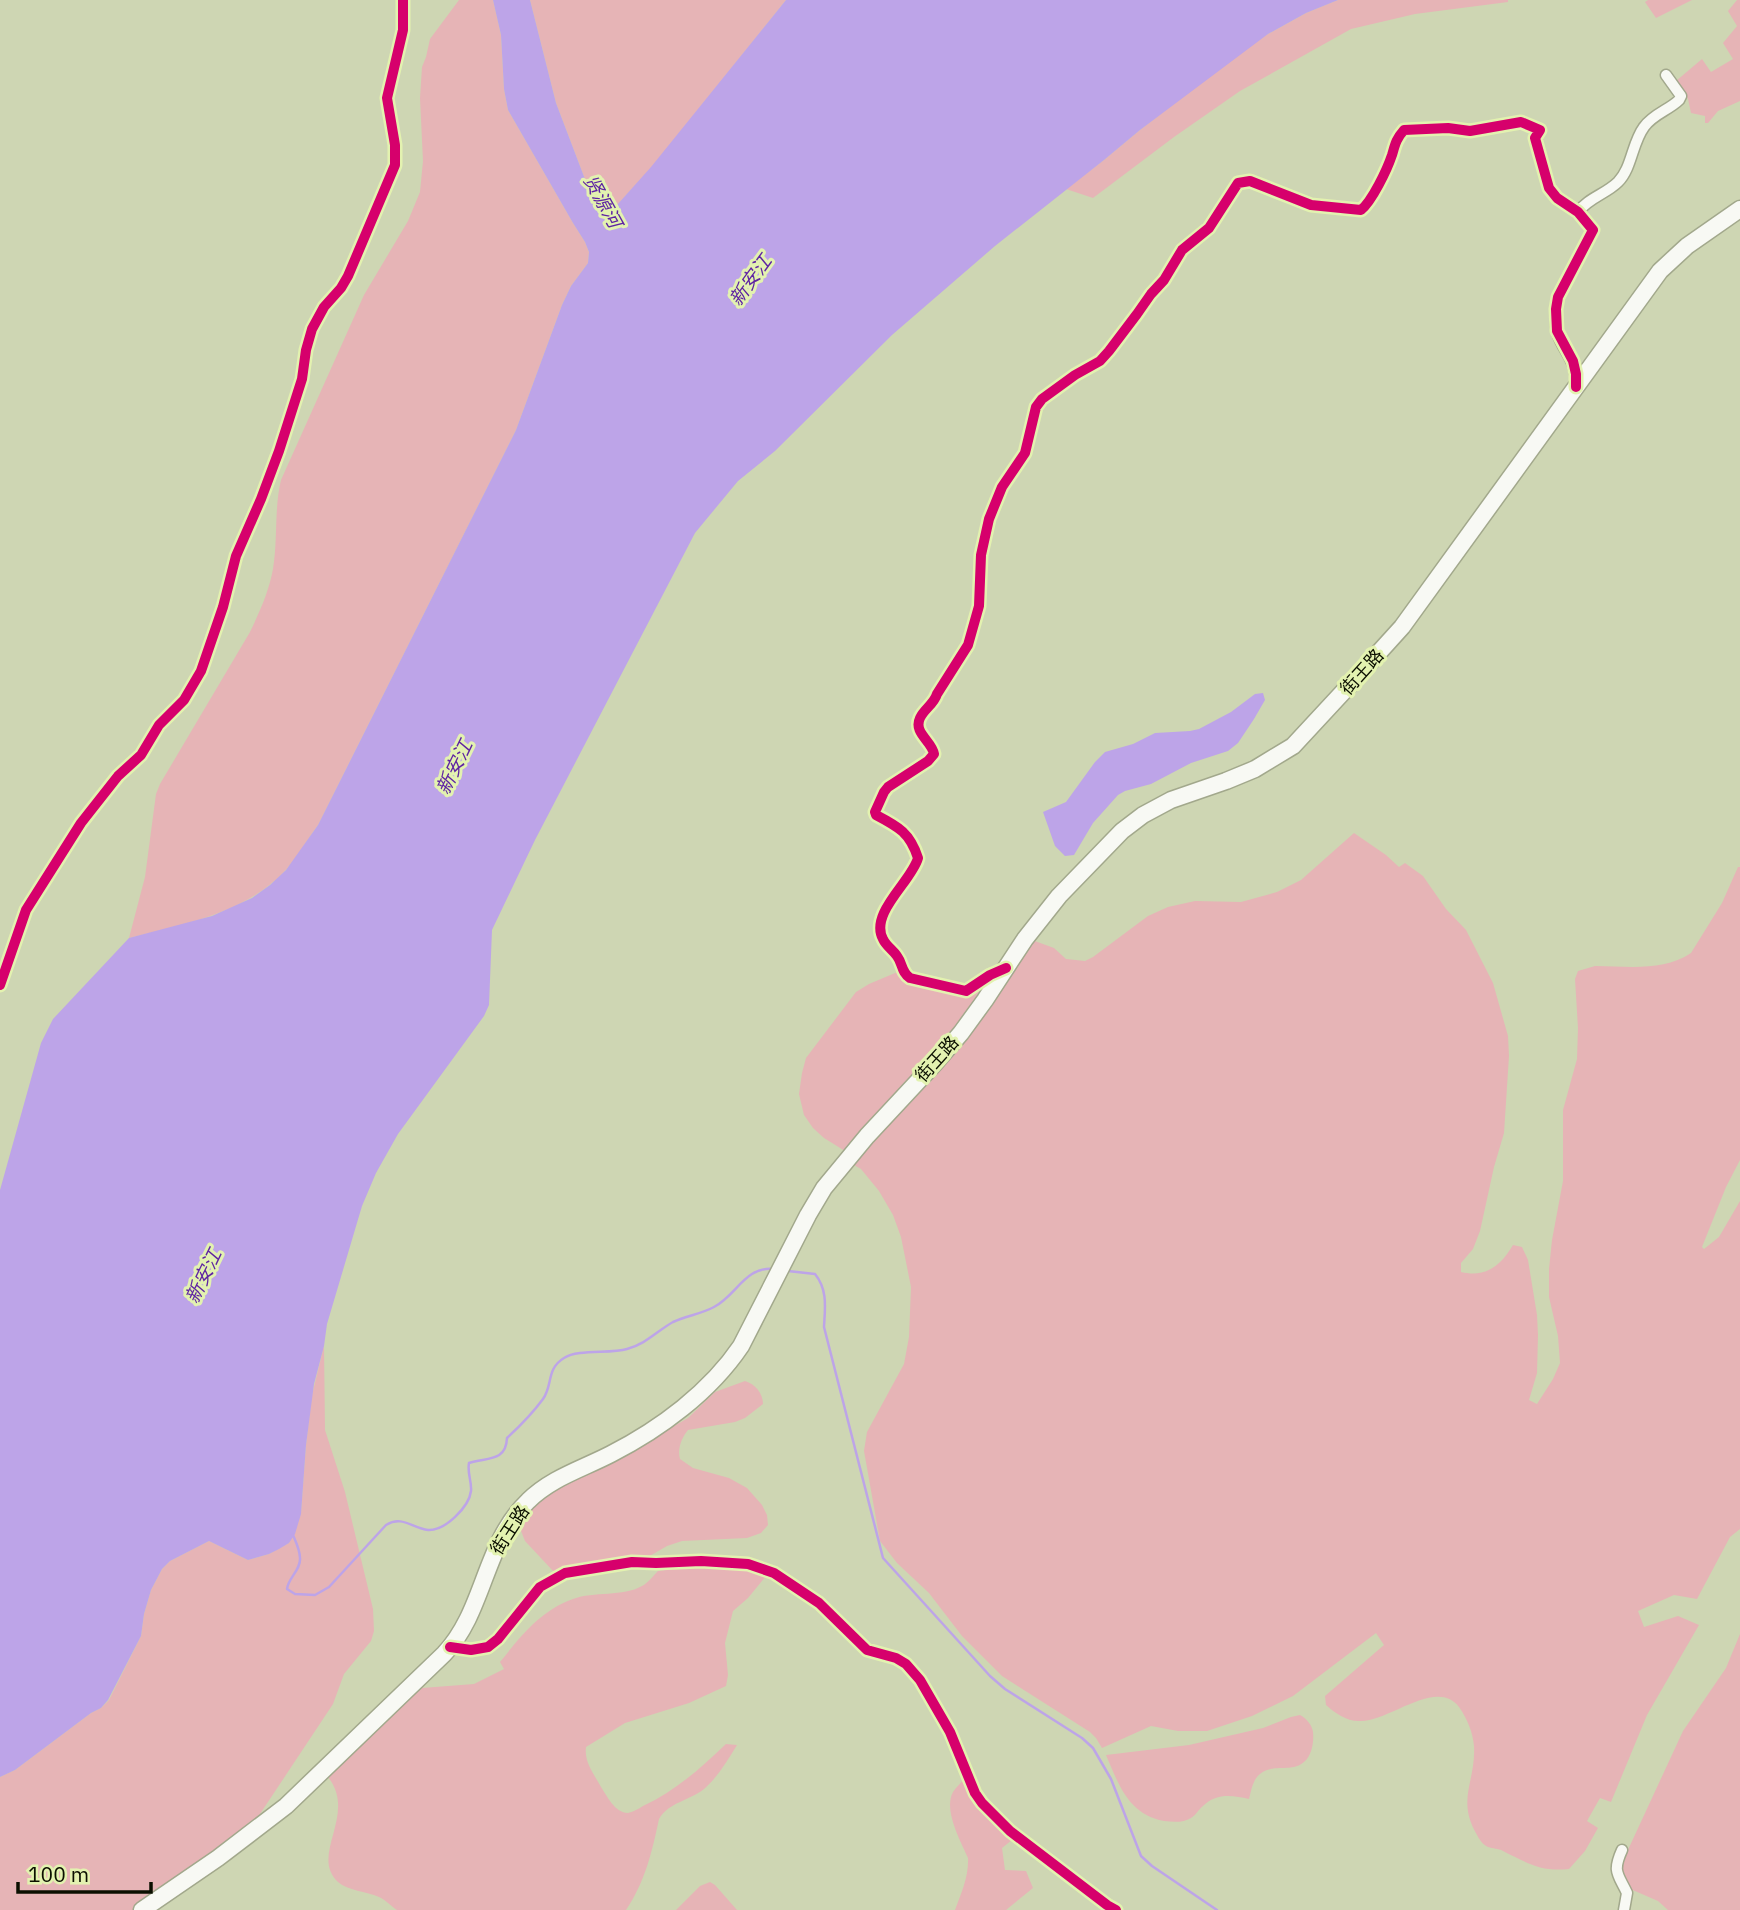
<svg xmlns="http://www.w3.org/2000/svg" width="1740" height="1910" viewBox="0 0 1740 1910" font-family="'IBM Plex Sans','Noto Sans SC',sans-serif">
  <rect width="100%" height="100%" fill="#ced6b3"/>
  <path fill="#e6b4b6" d="M 459,0 L 493,0 L 501,35 L 504,89 L 508,110 L 573,223 L 585,242 L 589,252 L 588,263 L 571,286 L 562,305 L 516,430 L 318,825 C 307,840 296,859 283,873 C 242,914 184,924 129,938 L 145,877 L 156,794 L 160,784 L 250,632 C 260,611 269,591 273,569 C 278,539 274,509 281,480 L 364,295 L 408,221 L 420,192 L 423,161 L 420,98 L 422,67 L 426,57 L 430,39 Z
    M 530,0 L 786,0 L 652,167 L 617,205 L 606,209 L 596,205 L 591,195 L 556,103 Z
    M 1338,0 L 1508,0 L 1508,2 L 1415,14 L 1351,29 L 1240,91 L 1174,137 L 1093,198 L 1066,189 L 1104,160 L 1140,130 L 1247,47 L 1268,34 L 1306,13 Z
    M 1648,0 L 1692,0 L 1656,18 L 1645,2 Z
    M 1737,0 L 1740,0 L 1740,101 L 1718,111 L 1708,123 L 1705,123 L 1705,116 L 1691,113 L 1688,99 L 1676,81 L 1702,59 L 1711,72 L 1733,59 L 1723,43 L 1737,26 L 1728,11 Z
    M 1354,833 L 1386,855 L 1399,867 L 1405,863 L 1423,876 L 1446,909 L 1466,930 L 1493,983 L 1508,1036 L 1509,1056 L 1504,1133 L 1494,1167 L 1480,1231 L 1473,1249 L 1461,1263 L 1461,1272 C 1487,1278 1501,1265 1513,1245 L 1522,1247 L 1528,1260 L 1537,1315 L 1538,1335 L 1537,1373 L 1529,1400 L 1537,1404 L 1553,1379 L 1560,1363 L 1558,1336 L 1549,1297 L 1549,1269 L 1552,1240 L 1563,1181 L 1563,1110 L 1577,1059 L 1578,1028 L 1575,979 L 1578,971 L 1595,966 C 1627,966 1663,972 1691,953 L 1722,903 L 1738,867 L 1740,867 L 1740,1160 L 1726,1187 L 1702,1247 L 1704,1249 L 1719,1237 L 1740,1201 L 1740,1529 L 1730,1537 L 1697,1599 L 1674,1595 L 1638,1611 L 1644,1627 L 1678,1616 L 1699,1625 L 1647,1715 L 1611,1802 L 1600,1798 L 1587,1821 L 1598,1828 L 1585,1851 L 1569,1869 C 1541,1872 1527,1863 1503,1851 C 1498,1848 1493,1849 1488,1847 C 1483,1845 1479,1839 1477,1835 C 1456,1799 1476,1782 1474,1746 C 1473,1733 1467,1718 1459,1707 C 1436,1677 1388,1723 1359,1721 C 1346,1721 1335,1713 1326,1705 L 1325,1696 L 1384,1645 L 1376,1633 L 1293,1696 L 1252,1716 L 1207,1731 L 1178,1731 L 1151,1726 L 1102,1748 L 1096,1738 L 1090,1732 L 1002,1676 L 962,1636 L 929,1593 L 897,1563 L 880,1541 L 864,1451 L 867,1432 L 904,1364 L 909,1337 L 911,1287 L 901,1237 L 893,1215 L 879,1191 L 861,1169 L 854,1165 L 909,1098 L 1032,940 L 1054,948 L 1066,959 L 1085,961 L 1093,957 L 1148,916 L 1168,907 L 1195,901 L 1241,902 L 1277,892 L 1301,880 Z
    M 1003,963 L 957,1029 L 845,1151 L 824,1138 L 813,1128 L 804,1115 L 799,1094 L 802,1073 L 806,1058 L 856,992 L 869,984 L 907,968 L 920,976 L 967,985 Z
    M 324,1346 L 325,1430 L 345,1492 L 373,1609 L 374,1631 L 371,1641 L 344,1674 L 333,1704 L 256,1820 L 135,1910 L 0,1910 L 0,1777 L 15,1770 L 91,1713 L 101,1708 L 109,1700 L 141,1636 L 144,1614 L 151,1590 L 162,1569 L 170,1561 L 209,1541 L 248,1560 L 269,1554 L 289,1543 L 301,1513 L 306,1445 L 312,1395 Z
    M 745,1381 C 755,1384 763,1393 763,1404 L 745,1418 L 735,1422 L 688,1430 C 682,1437 677,1449 680,1459 L 693,1468 L 729,1478 L 747,1488 L 762,1505 L 767,1515 L 768,1525 L 761,1533 L 747,1538 L 682,1541 L 667,1546 L 648,1557 L 554,1572 L 525,1541 L 521,1531 L 521,1521 L 533,1503 L 558,1488 L 607,1465 L 688,1418 L 715,1392 Z
    M 714,1564 L 751,1568 L 766,1576 L 748,1598 L 733,1611 L 725,1643 L 728,1675 L 726,1686 L 689,1703 L 625,1723 L 586,1747 C 584,1762 594,1774 601,1787 C 607,1796 615,1813 628,1813 C 632,1812 639,1809 643,1806 C 675,1791 700,1769 726,1744 L 737,1745 C 728,1760 717,1778 704,1789 C 689,1801 669,1802 659,1819 C 652,1852 645,1882 626,1910 L 397,1910 C 391,1906 386,1900 379,1897 C 366,1891 348,1891 338,1882 C 309,1855 358,1815 328,1777 L 373,1729 L 422,1688 L 474,1684 L 504,1669 L 500,1662 C 521,1636 540,1611 573,1599 C 594,1591 623,1597 642,1586 C 648,1583 653,1576 658,1571 Z
    M 1740,1634 L 1740,1910 L 1668,1910 L 1658,1901 L 1628,1888 L 1620,1872 L 1627,1852 L 1683,1731 L 1726,1668 Z
    M 1300,1715 C 1307,1719 1312,1725 1313,1732 C 1314,1742 1312,1752 1307,1759 C 1294,1775 1273,1762 1260,1774 C 1253,1779 1251,1791 1249,1799 C 1232,1795 1216,1793 1203,1806 C 1198,1810 1196,1815 1191,1818 C 1183,1823 1174,1822 1164,1821 C 1128,1814 1119,1785 1106,1755 L 1189,1745 L 1263,1728 L 1291,1717 Z
    M 964,1779 L 983,1810 L 1012,1840 L 1002,1848 L 1005,1870 L 1026,1871 L 1033,1888 L 1006,1910 L 955,1910 C 961,1894 969,1876 968,1858 C 961,1842 943,1810 953,1792 C 956,1787 961,1783 964,1779 Z
    M 710,1882 L 715,1885 L 737,1910 L 676,1910 L 700,1886 Z"/>
  <path fill="#bda4e8" d="M 493,0 L 530,0 L 556,103 L 591,195 L 596,205 L 606,209 L 617,205 L 651,167 L 786,0 L 1338,0 L 1306,13 L 1268,34 L 1140,130 L 1104,160 L 995,246 L 892,335 L 775,451 L 738,481 L 695,533 L 535,840 L 492,930 L 489,1005 L 484,1016 L 398,1134 L 376,1173 L 362,1206 L 327,1324 L 324,1346 L 314,1384 L 306,1445 L 301,1514 L 295,1534 L 289,1543 L 279,1549 L 269,1554 L 248,1560 L 209,1541 L 170,1561 L 162,1569 L 151,1590 L 144,1614 L 141,1636 L 108,1700 L 101,1708 L 91,1713 L 15,1770 L 0,1777 L 0,1190 L 41,1043 L 53,1019 L 129,938 L 212,916 L 252,898 L 270,885 L 286,870 L 318,825 L 516,430 L 562,305 L 571,286 L 588,263 L 589,252 L 585,242 L 573,223 L 508,110 L 504,89 L 501,35 Z
    M 1263,693 L 1265,700 L 1254,719 L 1238,743 L 1228,751 L 1191,763 L 1151,784 L 1125,791 L 1118,795 L 1093,823 L 1074,855 L 1065,856 L 1055,846 L 1043,812 L 1066,802 L 1095,762 L 1105,752 L 1133,744 L 1155,733 L 1190,731 L 1199,729 L 1231,712 L 1255,694 Z"/>
  <g fill="none" stroke-linecap="round" stroke-linejoin="round">
    <path stroke="#bda4e8" stroke-width="2.5" d="M 788,1271 L 815,1274 C 828,1290 825,1308 824,1327 L 883,1558 L 990,1676 L 1005,1689 L 1082,1738 L 1093,1748 L 1111,1779 L 1141,1856 L 1152,1866 L 1217,1910
      M 293,1535 C 296,1542 300,1550 300,1558 C 301,1570 288,1578 287,1589 L 295,1594 L 315,1595 L 329,1587 L 386,1525 C 402,1515 412,1528 428,1530 C 445,1531 469,1507 471,1491 C 472,1482 467,1473 469,1463 C 485,1457 506,1463 507,1438 C 520,1426 532,1414 543,1399 C 553,1385 546,1369 564,1358 C 578,1349 610,1354 627,1349 C 646,1344 657,1331 673,1322 C 686,1316 701,1314 714,1307 C 737,1295 745,1266 774,1269"/>
    <g stroke="#a2a88c" stroke-width="13">
      <path id="street" d="M 1578,212 C 1588,198 1606,194 1618,182 C 1632,168 1632,143 1644,127 C 1653,114 1669,110 1679,100 L 1681,96 L 1666,75
        M 1002,969 L 966,991 L 910,978 C 901,972 903,964 897,956 C 893,950 886,946 883,939 C 869,913 912,881 918,858 C 910,833 899,827 876,815 L 875,812 L 884,792 L 888,787 L 928,761 L 934,754 C 932,741 913,733 920,718 C 924,709 934,704 937,694 L 968,645 L 979,606 L 981,555 L 989,519 L 1002,487 L 1025,453 L 1036,407 L 1042,399 L 1075,375 L 1100,361 L 1109,351 L 1137,314 L 1151,294 L 1164,280 L 1182,250 L 1209,228 L 1238,183 L 1250,181 L 1311,205 L 1361,210 C 1372,201 1387,170 1392,155 C 1395,145 1396,139 1404,130 L 1448,128 L 1470,131 L 1521,122 L 1540,130 L 1535,138 L 1549,188 L 1557,198 L 1578,212 L 1593,230 L 1558,297 C 1556,308 1554,321 1557,332 C 1564,354 1577,359 1576,387
        M 0,985 L 26,910 L 81,823 L 118,776 L 141,755 L 159,725 L 184,700 L 201,671 L 223,607 L 236,556 L 261,499 L 279,451 L 302,379 L 306,350 L 312,329 L 324,307 L 341,288 L 348,276 L 395,165 L 395,145 L 387,98 L 403,30 L 403,0
        M 450,1647 L 471,1650 L 488,1647 L 498,1639 L 540,1587 L 565,1573 L 632,1562 L 656,1563 L 701,1561 L 748,1564 L 774,1573 L 819,1603 L 867,1650 L 896,1658 L 906,1664 L 920,1680 L 950,1732 L 975,1793 L 982,1803 L 1010,1831 L 1107,1905 L 1116,1910
        M 1622,1850 C 1612,1872 1618,1874 1627,1893 L 1624,1910"/>
    </g>
    <g stroke="#a2a88c" stroke-width="19">
      <path id="primary" d="M 142,1910 L 218,1858 L 286,1806 L 444,1654 C 485,1611 484,1543 528,1501 C 551,1478 582,1469 611,1454 C 660,1429 710,1392 741,1346 L 808,1215 L 824,1188 L 867,1136 L 935,1063 L 961,1033 L 985,1000 L 1025,939 L 1059,896 L 1122,831 L 1143,815 L 1171,800 L 1226,781 L 1255,769 L 1293,746 L 1344,691 L 1402,627 L 1660,271 L 1687,246 L 1740,209"/>
    </g>
    <use href="#street" stroke="#f8f9f4" stroke-width="10"/>
    <use href="#primary" stroke="#f8f9f4" stroke-width="16"/>
    <g stroke="#e3f2b0" stroke-width="15">
      <path id="cycleway" d="M 1006,968 L 990,975 L 966,991 L 910,978 C 901,972 903,964 897,956 C 893,950 886,946 883,939 C 869,913 912,881 918,858 C 910,833 899,827 876,815 L 875,812 L 884,792 L 888,787 L 928,761 L 934,754 C 932,741 913,733 920,718 C 924,709 934,704 937,694 L 968,645 L 979,606 L 981,555 L 989,519 L 1002,487 L 1025,453 L 1036,407 L 1042,399 L 1075,375 L 1100,361 L 1109,351 L 1137,314 L 1151,294 L 1164,280 L 1182,250 L 1209,228 L 1238,183 L 1250,181 L 1311,205 L 1361,210 C 1372,201 1387,170 1392,155 C 1395,145 1396,139 1404,130 L 1448,128 L 1470,131 L 1521,122 L 1540,130 L 1535,138 L 1549,188 L 1557,198 L 1578,212 L 1593,230 L 1558,297 L 1556,309 L 1557,331 L 1573,361 L 1576,374 L 1576,387
        M 0,985 L 26,910 L 81,823 L 118,776 L 141,755 L 159,725 L 184,700 L 201,671 L 223,607 L 236,556 L 261,499 L 279,451 L 302,379 L 306,350 L 312,329 L 324,307 L 341,288 L 348,276 L 395,165 L 395,145 L 387,98 L 403,30 L 403,0
        M 450,1647 L 471,1650 L 488,1647 L 498,1639 L 540,1587 L 565,1573 L 632,1562 L 656,1563 L 701,1561 L 748,1564 L 774,1573 L 819,1603 L 867,1650 L 896,1658 L 906,1664 L 920,1680 L 950,1732 L 975,1793 L 982,1803 L 1010,1831 L 1107,1905 L 1116,1910"/>
    </g>
    <use href="#cycleway" stroke="#d6006c" stroke-width="10"/>
  </g>
  <g text-anchor="middle" stroke-width="6" stroke-linejoin="round" paint-order="stroke">
    <g font-size="18" fill="#0b0f00" stroke="#e3f2b0">
      <text transform="translate(1362 672) rotate(-48)" y="6">街王路</text>
      <text transform="translate(937 1059) rotate(-48)" y="6">街王路</text>
      <text transform="translate(510 1530) rotate(-57)" y="6">街王路</text>
    </g>
    <g font-size="19" font-style="italic" fill="#5e23a3" stroke="#e3f2b0">
      <text transform="translate(603 201) rotate(61)" y="7">贤源河</text>
      <text transform="translate(750 280) rotate(-54)" y="7">新安江</text>
      <text transform="translate(454 767) rotate(-64)" y="7">新安江</text>
      <text transform="translate(203 1276) rotate(-64)" y="7">新安江</text>
    </g>
  </g>
  <path d="M18 1882v10h133v-10" fill="none" stroke="#0b0f00" stroke-width="3.5"/>
  <text x="28" y="1882" font-size="21" fill="#0b0f00" stroke="#e3f2b0" stroke-width="5" paint-order="stroke">100 m</text>
</svg>
